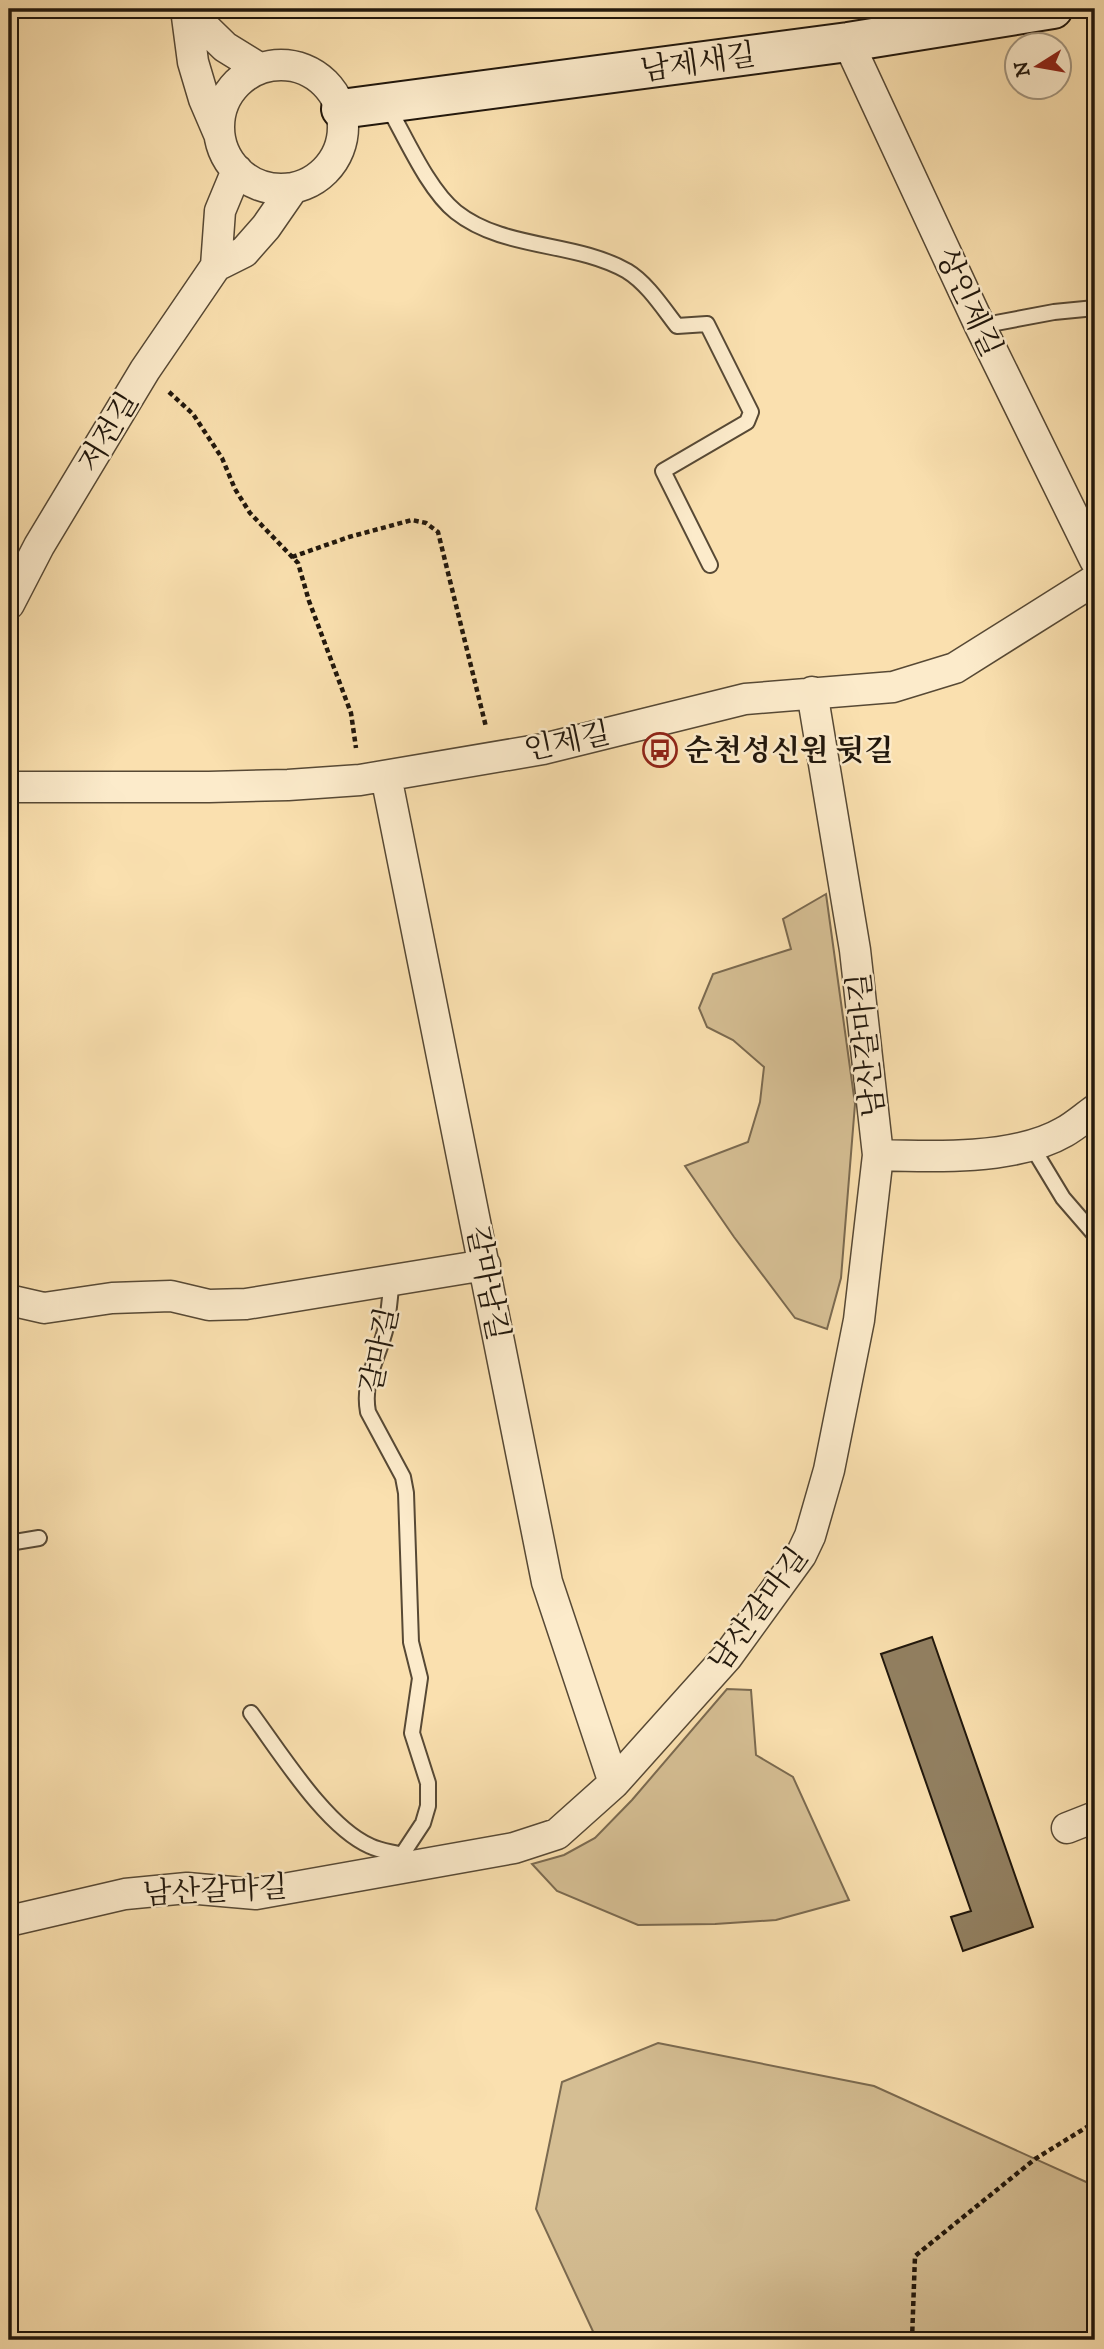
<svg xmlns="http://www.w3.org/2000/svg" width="1104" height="2349" viewBox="0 0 1104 2349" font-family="'IM FELL DW Pica','Noto Serif KR',serif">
  <rect width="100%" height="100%" fill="#fae0af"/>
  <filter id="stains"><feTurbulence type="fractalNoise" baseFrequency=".00286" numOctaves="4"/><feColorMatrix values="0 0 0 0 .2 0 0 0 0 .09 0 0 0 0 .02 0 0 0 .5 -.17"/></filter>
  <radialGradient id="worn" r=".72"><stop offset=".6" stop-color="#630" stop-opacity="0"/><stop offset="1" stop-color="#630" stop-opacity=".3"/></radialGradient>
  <path fill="#d5be93" stroke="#7b6a50" stroke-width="2" d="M 826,894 L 855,1104 L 841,1278 L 827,1329 L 795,1318 L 734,1237 L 685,1166 L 748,1142 L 760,1102 L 764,1067 L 733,1040 L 707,1027 L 699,1008 L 713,974 L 791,949 L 783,919 Z
    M 727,1689 L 751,1690 L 756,1755 L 793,1777 L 849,1900 L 776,1920 L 715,1924 L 638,1925 L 557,1891 L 532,1864 L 564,1855 L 595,1838 L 632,1800 Z
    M 658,2043 L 874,2086 L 1095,2186 L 1095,2340 L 597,2340 L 536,2209 L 562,2082 Z"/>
  <path fill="#928061" stroke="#21170c" stroke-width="2" d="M 932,1637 L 1033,1927 L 963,1951 L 951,1917 L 971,1911 L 881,1654 Z"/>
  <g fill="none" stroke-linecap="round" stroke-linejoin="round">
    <g stroke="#574935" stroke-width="18">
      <path id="lane" d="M 387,105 C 405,136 428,190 456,212 C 504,250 574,241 627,271 C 647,283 663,308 677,326 L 707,324 L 751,412 L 747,422 L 663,471 L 710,565
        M 980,326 L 1054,312 L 1095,308
        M 1031,1145 L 1063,1198 L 1095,1235
        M 392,1279 C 390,1295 389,1312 386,1327 C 379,1357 362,1380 368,1412 L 403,1477 L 406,1493 L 411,1642 L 420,1678 L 412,1733 L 428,1783 L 428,1806 L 423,1823 L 394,1867
        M 9,1543 L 39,1538
        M 251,1713 C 280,1752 326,1827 370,1846 C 380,1851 392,1852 402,1855"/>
    </g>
    <g stroke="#574935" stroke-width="33">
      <path id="street" d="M 186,9 L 193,62 L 204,99 L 219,134
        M 187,10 L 225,47 L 259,68
        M 848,42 L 980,326 L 1095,560
        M219 127a62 62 0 1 1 124 0a62 62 0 1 1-124 0Z
        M 216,266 L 220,211 L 237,170
        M 9,604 L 39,546 L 145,370 L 216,266 L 244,252 L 266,227 L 293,188
        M 386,776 L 547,1582 L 614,1783
        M 9,787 L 209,787 L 288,785 L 360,780 L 543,749 L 745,699 L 893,687 L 955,668 L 1095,580
        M 878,1155 C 933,1157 1016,1160 1064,1132 C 1075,1126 1085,1117 1095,1110
        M 9,1300 L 44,1308 L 112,1298 L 171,1296 L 209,1305 L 246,1304 L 485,1265
        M 1067,1828 L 1095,1817
        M 9,1921 L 125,1894 L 187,1888 L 256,1894 L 514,1848 L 557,1834 L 614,1783 L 727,1657 L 801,1555 L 810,1536 L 829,1470 L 859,1320 L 878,1155 L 855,950 L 812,692"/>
    </g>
    <g stroke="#21170c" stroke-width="42">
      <path id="secondary" d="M 341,109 L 848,42 L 1053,9"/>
    </g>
    <path stroke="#21170c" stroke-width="4.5" stroke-dasharray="5 3.5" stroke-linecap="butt" d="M 169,392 L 193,414 L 222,458 L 235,489 L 250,513 L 298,563 L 309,601 L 351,713 L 356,748
      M 292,557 L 349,537 L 412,520 L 426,523 L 438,532 L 486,727
      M 912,2340 L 915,2256 L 1035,2159 L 1095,2122"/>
    <use href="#lane" stroke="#fcebcb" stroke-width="14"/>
    <use href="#street" stroke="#fcebcb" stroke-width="30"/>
    <use href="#secondary" stroke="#fcebcb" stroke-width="38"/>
  </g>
  <defs>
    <g id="bus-ring" transform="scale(1.75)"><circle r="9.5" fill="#fcebcb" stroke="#8f2418" stroke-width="1.5"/><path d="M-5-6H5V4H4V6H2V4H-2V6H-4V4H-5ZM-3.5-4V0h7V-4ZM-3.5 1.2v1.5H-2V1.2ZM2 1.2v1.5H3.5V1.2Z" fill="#8f2418"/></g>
  </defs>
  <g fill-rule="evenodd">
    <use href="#bus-ring" x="660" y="750"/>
  </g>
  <g text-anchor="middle" stroke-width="5" stroke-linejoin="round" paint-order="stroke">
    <g font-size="30" fill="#21170c" stroke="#fcebcb">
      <text transform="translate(698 62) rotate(-8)" y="10">남제새길</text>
      <text transform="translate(969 302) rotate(65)" y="10">상인제길</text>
      <text transform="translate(108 432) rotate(-59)" y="10">저전길</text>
      <text transform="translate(567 741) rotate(-12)" y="10">인제길</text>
      <text transform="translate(866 1045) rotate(-96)" y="10">남산갈마길</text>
      <text transform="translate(488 1283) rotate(79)" y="10">갈마남길</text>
      <text transform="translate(379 1350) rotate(-78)" y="10">갈마길</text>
      <text transform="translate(758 1609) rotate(-54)" y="10">남산갈마길</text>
      <text transform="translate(215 1890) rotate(-3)" y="10">남산갈마길</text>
    </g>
    <g font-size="30" font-weight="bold" fill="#21170c" stroke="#fcebcb" text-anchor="start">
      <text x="684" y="760">순천성신원 뒷길</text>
    </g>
  </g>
  <rect width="1104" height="2349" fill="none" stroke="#fae0af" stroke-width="35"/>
  <rect x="10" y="10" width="1083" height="2328" fill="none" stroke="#21170c" stroke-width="3.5"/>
  <rect x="18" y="18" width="1069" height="2314" fill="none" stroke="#21170c" stroke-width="2"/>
  <g transform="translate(1038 66) rotate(259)"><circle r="33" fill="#fcebcb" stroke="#a4967f" stroke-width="2"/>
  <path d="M0-5L12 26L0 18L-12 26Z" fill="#8f2418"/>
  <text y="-10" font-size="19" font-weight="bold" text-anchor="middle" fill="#21170c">N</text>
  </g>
  <rect width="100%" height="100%" filter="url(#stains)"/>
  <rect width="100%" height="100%" fill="url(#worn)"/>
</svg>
